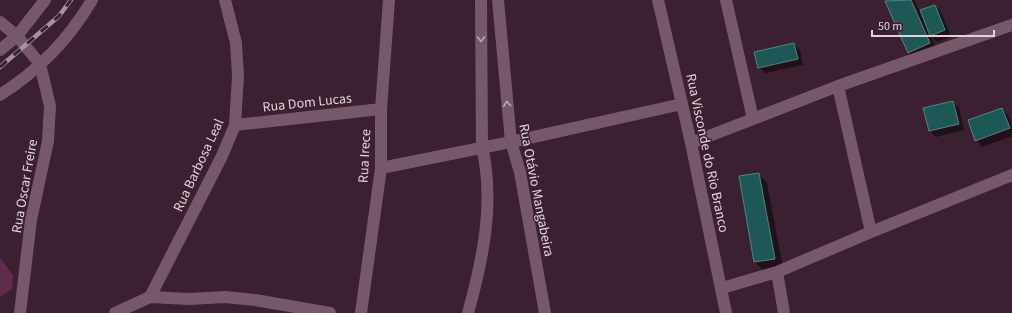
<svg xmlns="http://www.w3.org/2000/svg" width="1012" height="313" viewBox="0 0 1012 313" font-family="'Source Sans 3',sans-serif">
  <rect width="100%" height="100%" fill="#3a2030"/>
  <path fill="#602a4d" d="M 0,258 L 13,275 L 12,289 L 0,297 Z"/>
  <path fill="#0007" d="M 889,0 L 914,0 L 920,12 L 935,6 L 941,12 L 951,37 L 937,42 L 930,35 L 938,52 L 917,61 L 908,52 L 886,1 Z
    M 794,44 L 800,50 L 803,65 L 765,73 L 759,67 Z
    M 953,102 L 959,108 L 964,130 L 936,137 L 930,131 L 925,109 Z
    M 1002,109 L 1008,115 L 1012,125 L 1012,136 L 982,147 L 976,140 Z
    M 758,174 L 767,183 L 783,267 L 764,271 L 755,262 L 740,177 Z"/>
  <path fill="#1d5856" stroke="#588381" d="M 911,0 L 930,43 L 908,53 L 885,1 Z
    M 935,5 L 945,30 L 930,36 L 920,10 Z
    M 794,43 L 798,59 L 758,68 L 754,52 Z
    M 953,101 L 959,124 L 929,131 L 923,108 Z
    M 1002,108 L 1010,128 L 975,141 L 968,120 Z
    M 759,173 L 775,259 L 754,262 L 739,176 Z"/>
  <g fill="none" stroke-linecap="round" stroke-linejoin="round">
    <path stroke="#76586a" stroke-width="12" d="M 498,0 L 511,142 L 520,172 L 545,313
      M 658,0 L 691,143 L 726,313
      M 726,0 L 753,119
      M 0,22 L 17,36 L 40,64 L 50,106 L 48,141 L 31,220 L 20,313
      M 0,50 L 17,36 L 45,0
      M 838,86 L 871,232
      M 0,95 C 38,71 69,39 92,0
      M 235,125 L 381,109
      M 691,143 L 838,86 L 1012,25
      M 381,168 L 511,142 L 682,104
      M 777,272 L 784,313
      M 722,288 L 777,272 L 871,232 L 1012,175
      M 150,297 L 189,299 L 225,297 L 255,300 L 330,313
      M 115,313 L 150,297 L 222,156 L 235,125 L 238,76 L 236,43 L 225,0
      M 361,313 L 381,168 L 381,109 L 389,0
      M 468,313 C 483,259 495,202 482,147 L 481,0"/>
    <g stroke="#a5919d" stroke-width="4.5">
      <path id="rail" d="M 0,67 L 59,16 L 71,0"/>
    </g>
    <use href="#rail" stroke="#3a2030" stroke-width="3" stroke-dasharray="9" stroke-linecap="butt"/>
  </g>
  <defs><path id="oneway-chevron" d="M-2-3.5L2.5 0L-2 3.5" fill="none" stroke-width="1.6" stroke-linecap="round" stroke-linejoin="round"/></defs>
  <g stroke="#bda7b3">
    <use href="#oneway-chevron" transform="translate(481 39) rotate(90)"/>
    <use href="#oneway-chevron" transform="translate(507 104) rotate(-95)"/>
  </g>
  <g text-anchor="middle" stroke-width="3" stroke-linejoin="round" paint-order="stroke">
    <g font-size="14" fill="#e3d1db" stroke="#3a2030">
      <text transform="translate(307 102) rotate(-6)" y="5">Rua Dom Lucas</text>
      <text transform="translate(708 153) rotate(78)" y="5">Rua Visconde do Rio Branco</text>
      <text transform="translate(364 156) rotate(-87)" y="5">Rua Irece</text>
      <text transform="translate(198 165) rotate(-65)" y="5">Rua Barbosa Leal</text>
      <text transform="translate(24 186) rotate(-80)" y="5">Rua Oscar Freire</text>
      <text transform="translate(537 190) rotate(79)" y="5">Rua Otávio Mangabeira</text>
    </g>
  </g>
  <path d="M872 30v6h122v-6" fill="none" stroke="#e3d1db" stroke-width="2"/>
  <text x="878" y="30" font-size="12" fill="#e3d1db" stroke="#3a2030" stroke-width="3" paint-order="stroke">50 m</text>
</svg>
